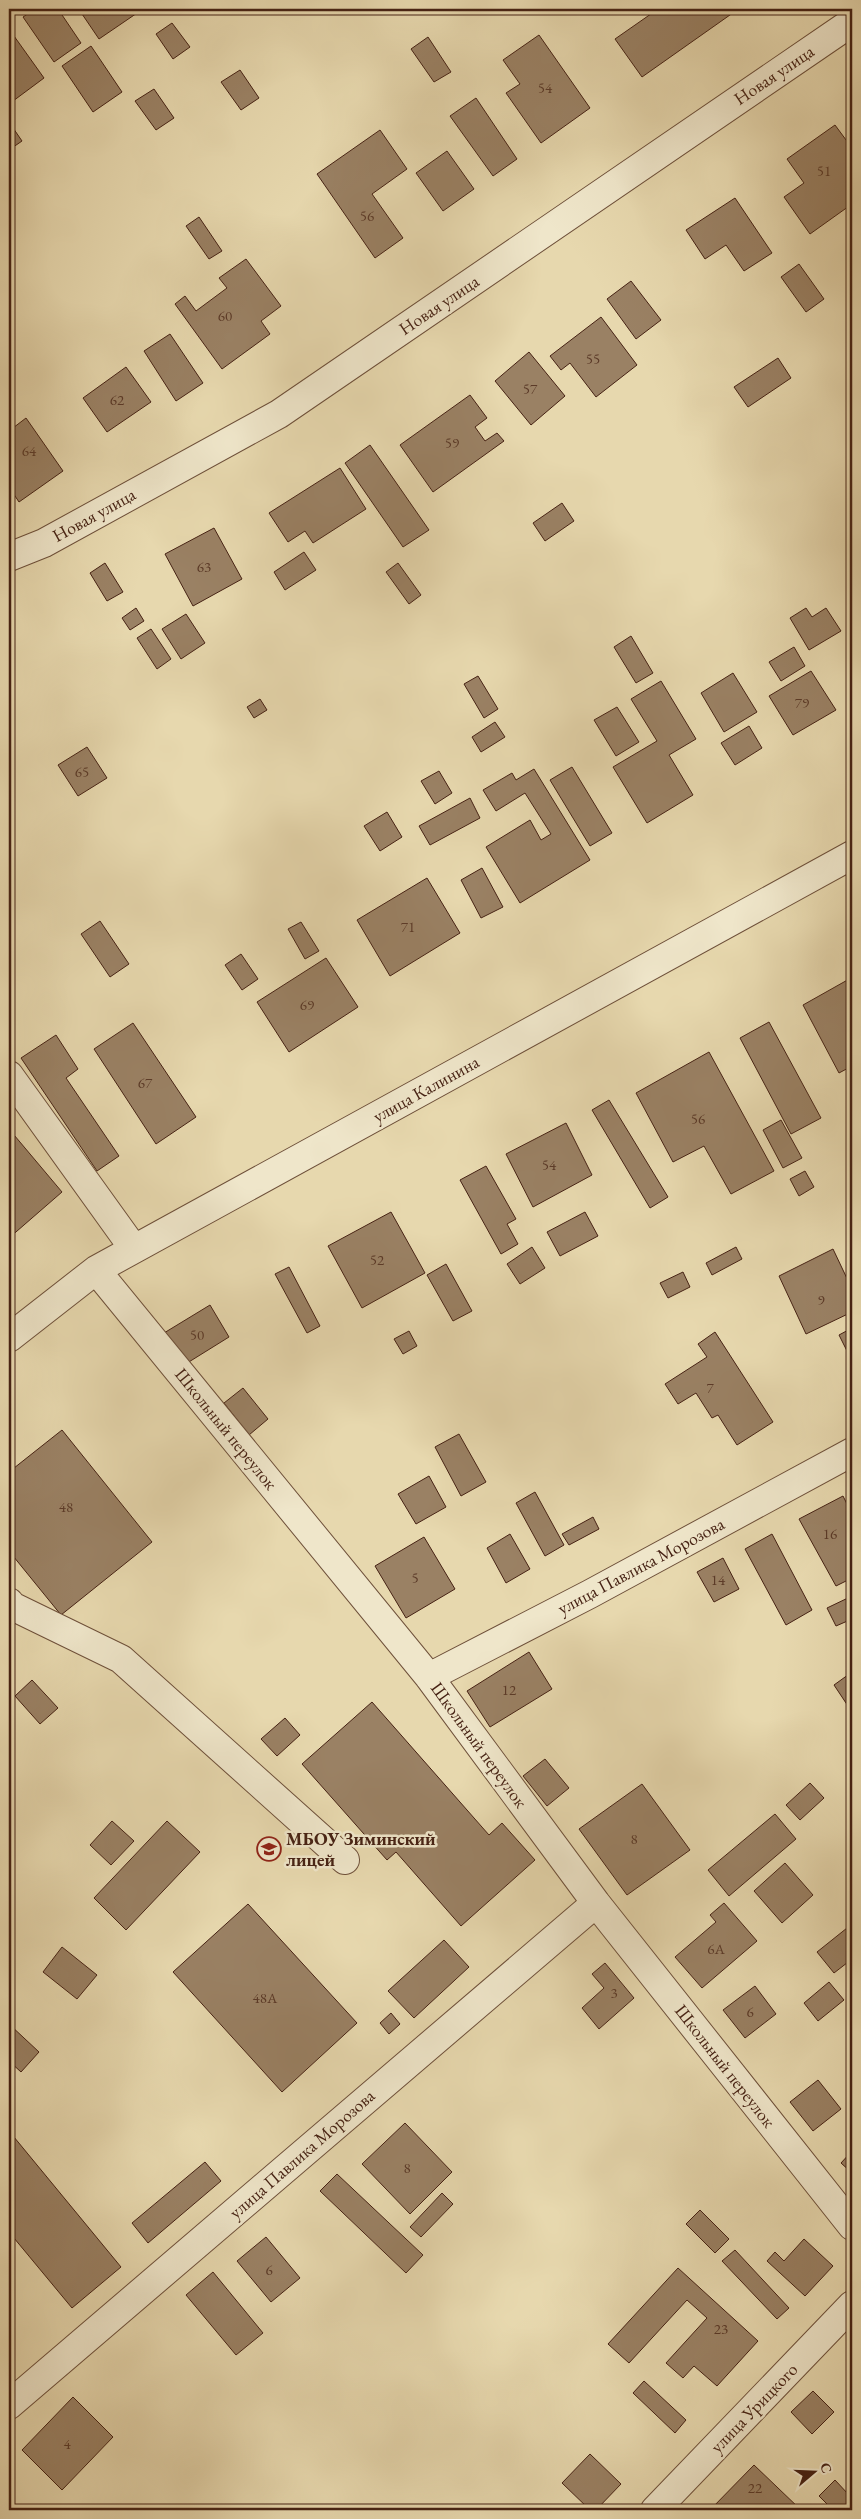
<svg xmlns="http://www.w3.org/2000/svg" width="861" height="2519" viewBox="0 0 861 2519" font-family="'EB Garamond',serif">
  <rect width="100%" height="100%" fill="#e7d8ae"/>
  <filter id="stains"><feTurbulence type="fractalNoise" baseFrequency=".004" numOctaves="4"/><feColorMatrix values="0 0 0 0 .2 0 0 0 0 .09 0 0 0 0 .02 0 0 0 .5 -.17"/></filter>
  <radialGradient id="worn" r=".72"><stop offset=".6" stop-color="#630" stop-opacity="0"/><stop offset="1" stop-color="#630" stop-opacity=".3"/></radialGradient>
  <path fill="#9a8164" stroke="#462214" d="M 35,9 L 58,9 L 81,43 L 54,62 L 23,17 Z
    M 83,9 L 143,9 L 99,39 L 80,11 Z
    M 658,9 L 736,9 L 737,10 L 642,77 L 615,39 Z
    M 172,23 L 190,47 L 173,59 L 156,34 Z
    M 9,29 L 44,78 L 9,104 Z
    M 539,35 L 590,108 L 541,143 L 506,93 L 520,84 L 503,60 Z
    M 428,37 L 451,72 L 434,82 L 411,49 Z
    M 91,46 L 122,92 L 93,112 L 62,66 Z
    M 240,70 L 259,98 L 241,110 L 221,82 Z
    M 154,89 L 174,118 L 156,130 L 135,101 Z
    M 476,98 L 517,159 L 493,176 L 450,116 Z
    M 9,122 L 22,141 L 9,150 Z
    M 835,125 L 852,148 L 852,204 L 810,234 L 784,197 L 804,183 L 787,159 Z
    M 380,130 L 407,169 L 372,194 L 403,238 L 375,258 L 317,174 Z
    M 447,151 L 474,189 L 443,211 L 416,173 Z
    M 735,198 L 772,253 L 744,271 L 726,245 L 705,259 L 686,230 Z
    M 199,217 L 222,251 L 209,259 L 186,226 Z
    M 246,259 L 281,306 L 261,321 L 270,334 L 222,369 L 175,304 L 185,296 L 196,311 L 227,288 L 219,278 Z
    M 799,264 L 824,299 L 806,312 L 781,277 Z
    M 631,281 L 661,320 L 636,339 L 607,299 Z
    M 601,317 L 637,365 L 596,397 L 570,363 L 561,370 L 550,356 Z
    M 170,334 L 203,383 L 176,401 L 144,351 Z
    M 529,352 L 565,396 L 531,425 L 495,381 Z
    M 778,358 L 791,378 L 748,407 L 734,387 Z
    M 126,367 L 151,402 L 107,432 L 83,398 Z
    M 470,395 L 487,418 L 475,427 L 485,441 L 497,433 L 504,441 L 433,492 L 400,445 Z
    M 26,418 L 63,471 L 19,502 L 9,487 L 9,431 Z
    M 370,445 L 429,530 L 403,547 L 345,463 Z
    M 340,468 L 366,509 L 313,543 L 305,531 L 288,542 L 269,513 Z
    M 562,503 L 574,521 L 545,541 L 533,523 Z
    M 214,528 L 242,579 L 193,606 L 165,554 Z
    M 304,552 L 316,570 L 285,590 L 274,572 Z
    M 105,563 L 123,592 L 107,601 L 90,573 Z
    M 398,563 L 421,595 L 409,604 L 386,572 Z
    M 136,608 L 144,621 L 130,630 L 122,618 Z
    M 806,608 L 812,617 L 826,608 L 841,631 L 809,650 L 790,618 Z
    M 186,614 L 205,643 L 181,659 L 162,629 Z
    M 151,629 L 171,659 L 157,669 L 137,638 Z
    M 631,636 L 653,673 L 636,683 L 614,647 Z
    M 794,647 L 805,666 L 781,681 L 769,662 Z
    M 811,671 L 836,710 L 793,735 L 769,696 Z
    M 733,673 L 757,712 L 724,732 L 701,693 Z
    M 478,676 L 498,709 L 484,718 L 464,684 Z
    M 661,681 L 696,739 L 669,755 L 693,795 L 647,823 L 613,767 L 657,741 L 631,699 Z
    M 260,699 L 267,710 L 254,718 L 247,707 Z
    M 617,707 L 639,742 L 616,756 L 594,720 Z
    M 495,722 L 505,737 L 481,752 L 472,737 Z
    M 749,726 L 762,748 L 735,765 L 721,743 Z
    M 87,747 L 107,778 L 78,796 L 58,765 Z
    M 572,767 L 612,833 L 590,846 L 550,780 Z
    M 534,769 L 590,860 L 520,903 L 486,847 L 530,820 L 541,840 L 551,834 L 525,793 L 496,811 L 483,790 L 512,773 L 516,780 Z
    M 439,771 L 452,793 L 435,804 L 421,781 Z
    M 470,798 L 480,818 L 430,845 L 419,826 Z
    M 387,812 L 402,837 L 380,851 L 364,826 Z
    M 482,868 L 503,907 L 481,918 L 461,880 Z
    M 427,878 L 460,933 L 390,976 L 357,920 Z
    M 100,921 L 129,964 L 110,977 L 81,934 Z
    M 301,922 L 319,951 L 305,959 L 288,929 Z
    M 241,954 L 258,979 L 242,990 L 225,965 Z
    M 326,958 L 358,1007 L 289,1052 L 257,1002 Z
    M 851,978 L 852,1066 L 839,1073 L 803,1005 Z
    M 769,1022 L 821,1118 L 791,1134 L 740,1038 Z
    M 133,1023 L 196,1117 L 156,1144 L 94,1049 Z
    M 56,1035 L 78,1069 L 66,1078 L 119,1156 L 97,1171 L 21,1058 Z
    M 709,1052 L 774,1171 L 731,1194 L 704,1146 L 673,1162 L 636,1093 Z
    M 609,1100 L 668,1197 L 650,1208 L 592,1110 Z
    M 781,1120 L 802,1158 L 783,1168 L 763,1130 Z
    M 566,1123 L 592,1175 L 533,1207 L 506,1154 Z
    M 9,1129 L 62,1192 L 9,1238 Z
    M 486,1166 L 516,1219 L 507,1224 L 518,1244 L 501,1254 L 460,1180 Z
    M 805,1171 L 814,1187 L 799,1196 L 790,1179 Z
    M 391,1212 L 425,1273 L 362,1308 L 328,1246 Z
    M 585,1212 L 598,1236 L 560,1256 L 547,1232 Z
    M 532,1247 L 545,1268 L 520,1284 L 507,1264 Z
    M 736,1247 L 742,1259 L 712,1275 L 706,1263 Z
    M 833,1249 L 852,1289 L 852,1312 L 806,1334 L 779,1276 Z
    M 446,1264 L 472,1311 L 453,1321 L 427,1275 Z
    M 289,1267 L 320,1326 L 307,1333 L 275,1274 Z
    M 683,1272 L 690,1287 L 668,1298 L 660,1283 Z
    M 210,1305 L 229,1337 L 184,1365 L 164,1333 Z
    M 852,1328 L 852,1361 L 839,1335 Z
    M 409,1331 L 417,1346 L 403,1354 L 394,1339 Z
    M 715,1332 L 773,1422 L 737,1445 L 718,1415 L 712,1418 L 696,1393 L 678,1404 L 665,1384 L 707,1357 L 698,1344 Z
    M 243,1388 L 268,1419 L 249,1435 L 224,1403 Z
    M 62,1430 L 152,1542 L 61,1615 L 9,1551 L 9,1472 Z
    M 459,1434 L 486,1482 L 461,1496 L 435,1447 Z
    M 429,1476 L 446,1507 L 416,1524 L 398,1494 Z
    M 535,1492 L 564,1545 L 545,1556 L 516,1503 Z
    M 843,1496 L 852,1514 L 852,1549 L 849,1551 L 852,1557 L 852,1578 L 836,1586 L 799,1519 Z
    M 593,1517 L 599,1529 L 569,1545 L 562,1534 Z
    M 510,1534 L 530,1569 L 506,1583 L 487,1548 Z
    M 772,1534 L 812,1610 L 786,1625 L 745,1549 Z
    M 424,1537 L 455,1589 L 406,1618 L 375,1566 Z
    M 723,1558 L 739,1589 L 714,1602 L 697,1572 Z
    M 850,1597 L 852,1619 L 836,1626 L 827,1608 Z
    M 529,1652 L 552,1689 L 490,1727 L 467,1691 Z
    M 852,1672 L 852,1712 L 834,1685 Z
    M 32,1680 L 58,1708 L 40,1724 L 15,1696 Z
    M 372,1702 L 489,1835 L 502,1823 L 535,1860 L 461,1926 L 396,1852 L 387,1860 L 302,1764 Z
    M 285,1718 L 300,1735 L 277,1756 L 261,1739 Z
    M 545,1759 L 569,1788 L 547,1806 L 523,1776 Z
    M 810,1783 L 824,1798 L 800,1820 L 786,1805 Z
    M 642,1784 L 690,1850 L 627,1895 L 579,1829 Z
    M 775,1814 L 796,1839 L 729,1896 L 708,1870 Z
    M 112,1821 L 134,1841 L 111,1865 L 90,1845 Z
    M 167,1821 L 200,1852 L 126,1930 L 94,1898 Z
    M 785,1863 L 813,1895 L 782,1923 L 754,1891 Z
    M 724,1903 L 757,1941 L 702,1988 L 675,1957 L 716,1922 L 710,1915 Z
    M 248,1904 L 357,2023 L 282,2092 L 173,1972 Z
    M 852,1924 L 852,1959 L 834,1973 L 817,1952 Z
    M 444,1940 L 469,1967 L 414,2018 L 388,1991 Z
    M 62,1947 L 97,1975 L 77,1999 L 43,1972 Z
    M 605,1963 L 634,1998 L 599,2029 L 582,2008 L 604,1988 L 592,1974 Z
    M 829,1982 L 844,2000 L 818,2021 L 804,2003 Z
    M 755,1986 L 776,2014 L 745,2038 L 723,2010 Z
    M 391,2013 L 400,2024 L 389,2034 L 380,2023 Z
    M 9,2024 L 39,2052 L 21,2072 L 9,2061 Z
    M 818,2080 L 841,2109 L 813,2131 L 790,2102 Z
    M 405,2123 L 452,2172 L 410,2214 L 362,2164 Z
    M 9,2131 L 121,2267 L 72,2308 L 9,2232 Z
    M 852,2151 L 852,2173 L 841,2163 Z
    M 205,2162 L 221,2181 L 148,2243 L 132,2223 Z
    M 337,2174 L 423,2255 L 406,2273 L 320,2191 Z
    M 442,2193 L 453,2204 L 421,2237 L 410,2227 Z
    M 700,2210 L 729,2239 L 715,2253 L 686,2224 Z
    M 266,2237 L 300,2278 L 271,2302 L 237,2261 Z
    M 804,2239 L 833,2266 L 805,2296 L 767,2261 L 775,2252 L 784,2261 Z
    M 735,2250 L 789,2308 L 777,2319 L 722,2261 Z
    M 678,2268 L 758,2341 L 717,2386 L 694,2366 L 683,2378 L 666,2363 L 707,2318 L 687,2300 L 629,2363 L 608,2344 Z
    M 213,2272 L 263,2333 L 236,2355 L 186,2295 Z
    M 644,2381 L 686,2420 L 675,2433 L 633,2393 Z
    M 813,2391 L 834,2412 L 812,2434 L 791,2412 Z
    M 73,2397 L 113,2437 L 62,2490 L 22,2450 Z
    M 590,2454 L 621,2484 L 596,2510 L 590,2510 L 562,2483 Z
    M 754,2465 L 801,2510 L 710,2510 Z
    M 835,2480 L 849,2495 L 852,2492 L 852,2510 L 833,2510 L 819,2496 Z"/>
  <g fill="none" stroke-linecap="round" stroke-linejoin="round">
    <g stroke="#6e503a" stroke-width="30">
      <path id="minor" d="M 9,557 L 44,543 L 279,414 L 852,22
        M 9,1075 L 134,1249
        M 96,1270 L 429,1677 L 596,1903 L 852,2226
        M 9,1338 L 96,1270 L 852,855
        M 9,1602 L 12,1606 L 121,1659 L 345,1860
        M 429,1677 L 590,1594 L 852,1452
        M 9,2405 L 596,1903
        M 655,2510 L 852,2305"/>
    </g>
    <use href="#minor" stroke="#efe6ca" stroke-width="28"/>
  </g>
  <defs>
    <g id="school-ring" transform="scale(1.25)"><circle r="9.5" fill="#efe6ca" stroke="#8f2418" stroke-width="1.5"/><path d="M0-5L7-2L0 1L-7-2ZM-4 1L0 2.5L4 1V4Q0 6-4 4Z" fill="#8f2418"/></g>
  </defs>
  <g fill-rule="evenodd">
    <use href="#school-ring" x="269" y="1849"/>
  </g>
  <g text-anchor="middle" stroke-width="5" stroke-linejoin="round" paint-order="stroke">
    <g font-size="15" fill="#5b3a28">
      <text x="545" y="93">54</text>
      <text x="824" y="176">51</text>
      <text x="367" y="221">56</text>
      <text x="225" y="321">60</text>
      <text x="593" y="364">55</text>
      <text x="530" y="394">57</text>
      <text x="117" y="405">62</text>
      <text x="452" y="448">59</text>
      <text x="29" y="456">64</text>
      <text x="204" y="572">63</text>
      <text x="802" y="708">79</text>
      <text x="82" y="777">65</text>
      <text x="408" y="932">71</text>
      <text x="307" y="1010">69</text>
      <text x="145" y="1088">67</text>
      <text x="698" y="1124">56</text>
      <text x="549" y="1170">54</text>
      <text x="377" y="1265">52</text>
      <text x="821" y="1305">9</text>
      <text x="197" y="1340">50</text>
      <text x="710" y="1393">7</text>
      <text x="66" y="1512">48</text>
      <text x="830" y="1539">16</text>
      <text x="415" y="1583">5</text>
      <text x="718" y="1585">14</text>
      <text x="509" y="1695">12</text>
      <text x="634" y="1844">8</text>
      <text x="716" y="1954">6А</text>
      <text x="614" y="1998">3</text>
      <text x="265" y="2003">48А</text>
      <text x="750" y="2017">6</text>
      <text x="407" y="2173">8</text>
      <text x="269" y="2275">6</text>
      <text x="721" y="2334">23</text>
      <text x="67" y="2449">4</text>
      <text x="755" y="2493">22</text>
    </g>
    <g font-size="18" fill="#462214" stroke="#efe6ca">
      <text transform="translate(774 75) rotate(-34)" y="6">Новая улица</text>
      <text transform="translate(439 305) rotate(-34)" y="6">Новая улица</text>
      <text transform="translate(94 515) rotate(-29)" y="6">Новая улица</text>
      <text transform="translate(426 1089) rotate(-29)" y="6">улица Калинина</text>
      <text transform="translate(226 1429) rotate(51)" y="6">Школьный переулок</text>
      <text transform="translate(641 1566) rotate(-28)" y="6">улица Павлика Морозова</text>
      <text transform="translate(479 1745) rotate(54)" y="6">Школьный переулок</text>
      <text transform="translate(725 2066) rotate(52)" y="6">Школьный переулок</text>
      <text transform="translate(302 2154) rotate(-41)" y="6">улица Павлика Морозова</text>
      <text transform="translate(754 2408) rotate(-46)" y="6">улица Урицкого</text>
    </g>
    <g font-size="18" font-weight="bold" fill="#462214" stroke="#efe6ca" text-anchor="start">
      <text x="286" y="1845">МБОУ Зиминский<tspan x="286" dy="21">лицей</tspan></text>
    </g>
  </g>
  <rect width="861" height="2519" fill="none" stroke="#e7d8ae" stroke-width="30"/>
  <rect x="10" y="10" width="841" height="2499" fill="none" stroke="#462214" stroke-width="2.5"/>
  <rect x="15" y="15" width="831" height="2489" fill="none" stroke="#462214"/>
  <g transform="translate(814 2472) rotate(71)" stroke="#efe6ca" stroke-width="4" paint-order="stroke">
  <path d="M0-4L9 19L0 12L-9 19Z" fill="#462214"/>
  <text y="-8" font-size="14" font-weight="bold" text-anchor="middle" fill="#462214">С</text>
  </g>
  <rect width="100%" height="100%" filter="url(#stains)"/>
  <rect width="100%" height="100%" fill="url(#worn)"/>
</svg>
